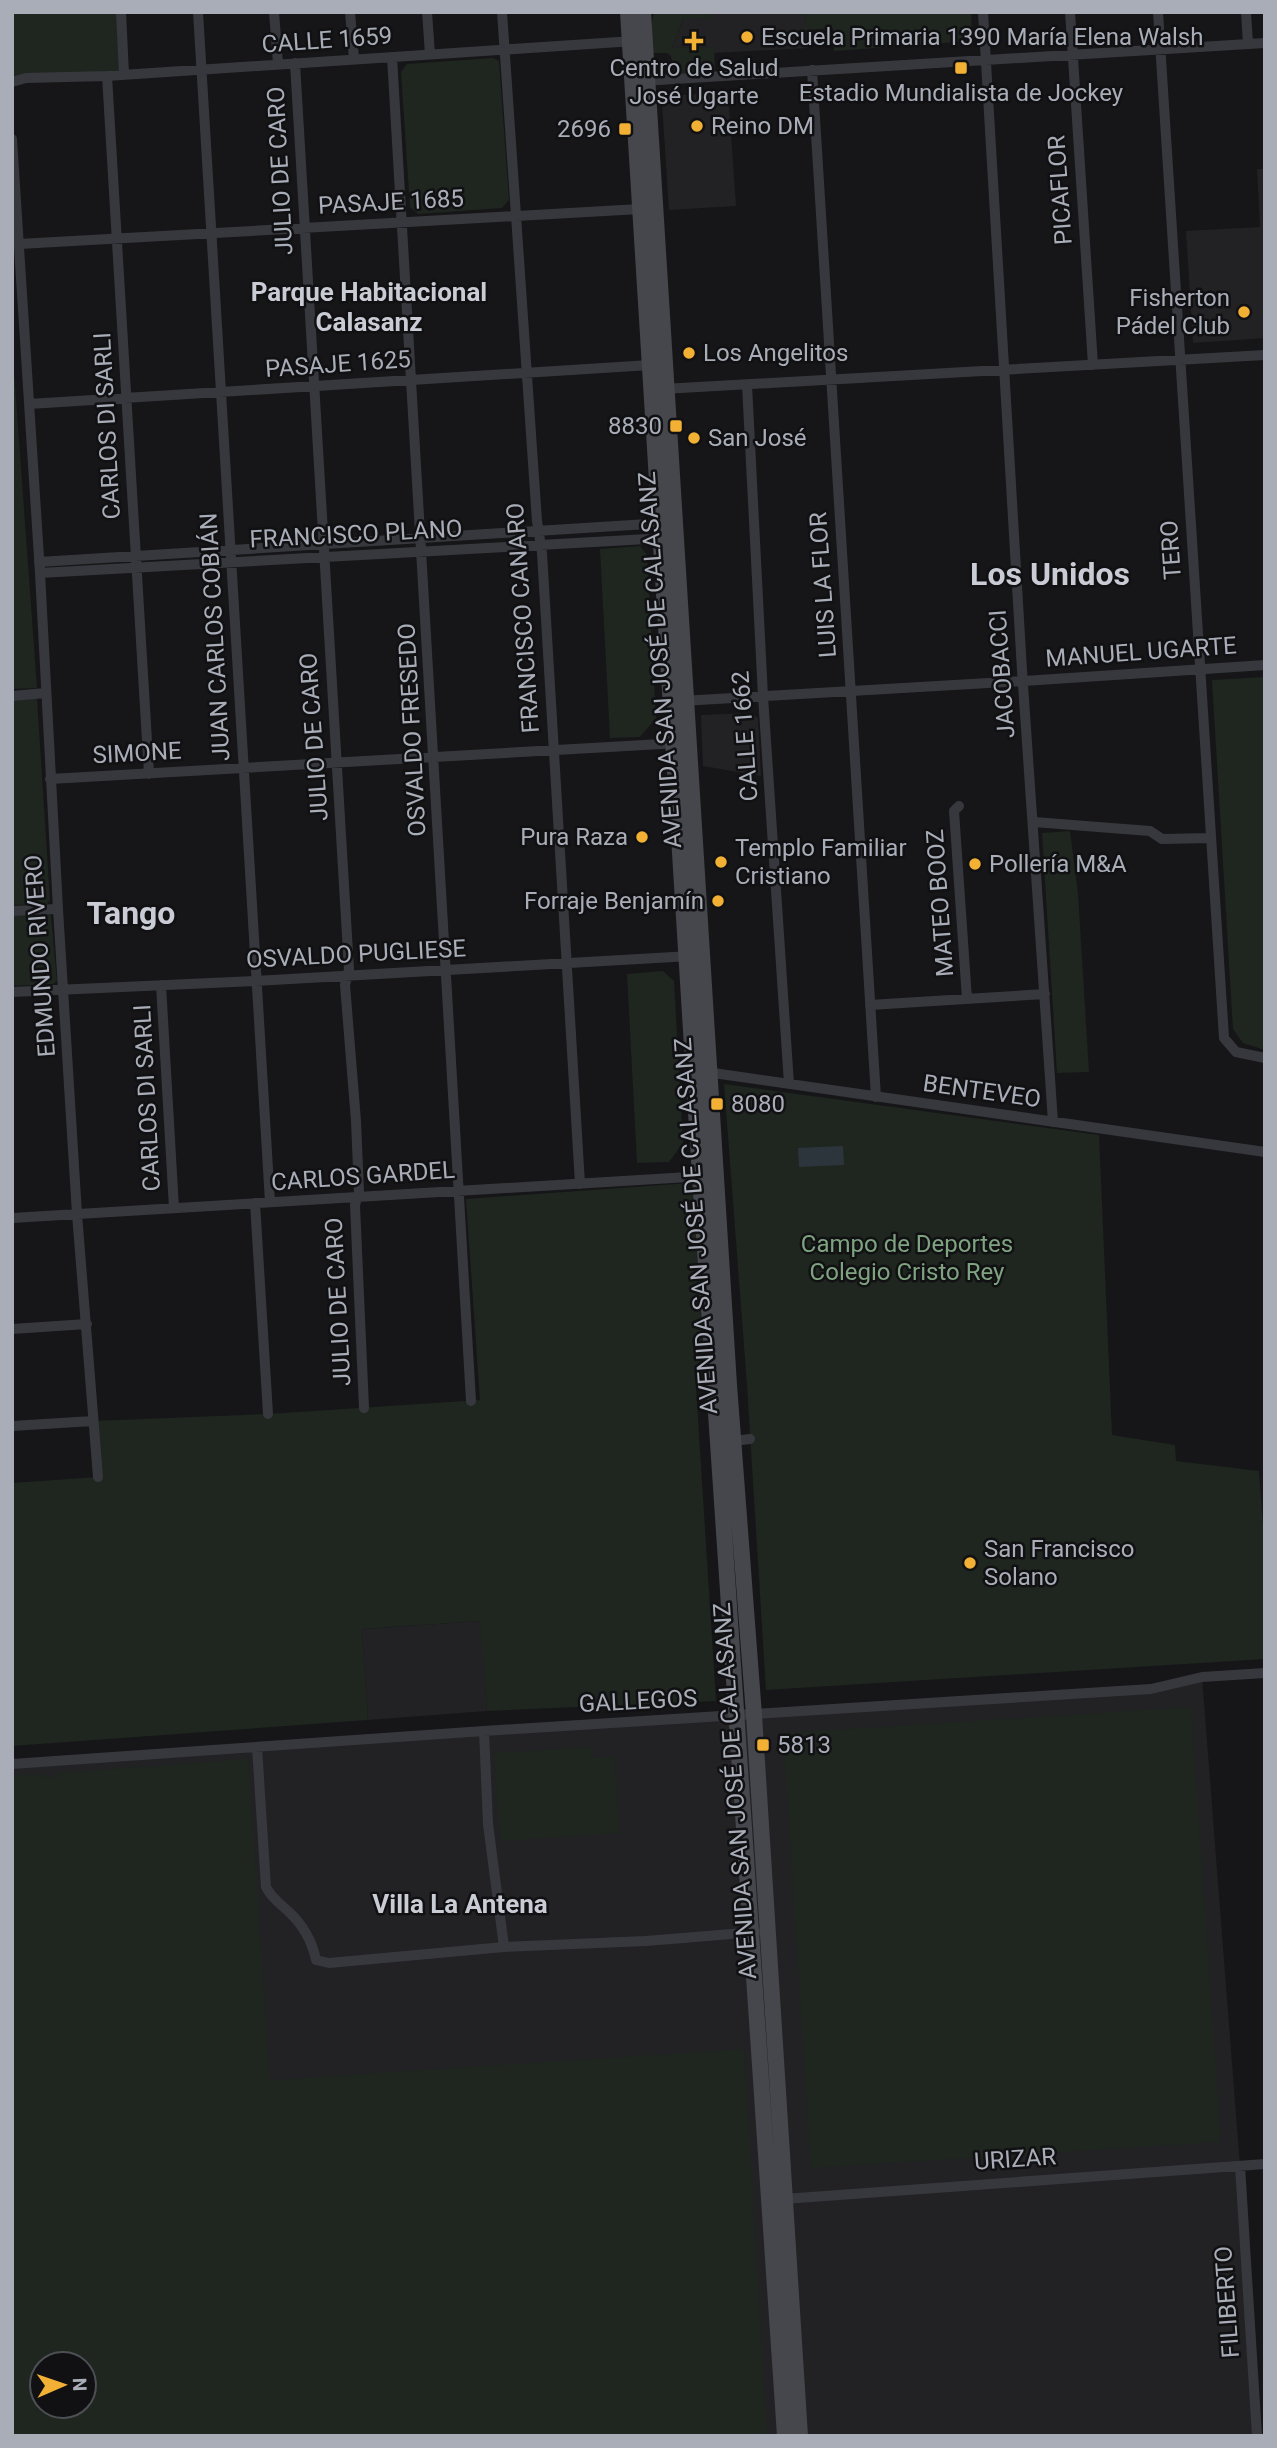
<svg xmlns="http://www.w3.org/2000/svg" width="1277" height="2448" viewBox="0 0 1277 2448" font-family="Roboto,sans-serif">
  <rect width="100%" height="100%" fill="#161618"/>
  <path fill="#222225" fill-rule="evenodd" d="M 686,12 L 805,12 L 808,48 L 714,53 L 714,47 L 672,48 Z
    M 728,92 L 736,206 L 669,210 L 662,103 L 668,96 Z
    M 1257,169 L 1265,169 L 1265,338 L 1193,343 L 1186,231 L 1260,227 Z
    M 751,713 L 758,718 L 761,776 L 703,766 L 701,715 Z
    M 481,1621 L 487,1711 L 368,1720 L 362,1629 Z
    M 1202,1677 L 1240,2166 L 1257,2436 L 12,2436 L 12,1764 L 1151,1689 ZM 42,2364 L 84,2364 L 84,2406 L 42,2406 Z"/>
  <path fill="#1e261f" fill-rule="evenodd" d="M 12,12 L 121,12 L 124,74 L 12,82 Z
    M 654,12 L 710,12 L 711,18 L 683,19 L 672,48 L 714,47 L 715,71 L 678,74 L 674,71 L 671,56 L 667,53 L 652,53 L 651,26 Z
    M 778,12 L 971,12 L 972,41 L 834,51 L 833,28 L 806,30 L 805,14 L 778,15 Z
    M 493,58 L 499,61 L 509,200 L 502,208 L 418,214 L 410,207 L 401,72 L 407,64 Z
    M 12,344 L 37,688 L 12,689 Z
    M 640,546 L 647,555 L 656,718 L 640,737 L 610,738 L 600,549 Z
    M 1265,677 L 1265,1050 L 1243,1043 L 1233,1029 L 1212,680 Z
    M 12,699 L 37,699 L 50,900 L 47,904 L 12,905 Z
    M 1070,831 L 1078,894 L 1089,1072 L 1057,1073 L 1042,833 Z
    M 49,914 L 51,916 L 57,981 L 53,984 L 12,986 L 12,916 Z
    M 663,971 L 674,981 L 683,1143 L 669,1162 L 637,1163 L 627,974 Z
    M 724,1084 L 1099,1135 L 1112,1435 L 1175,1445 L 1176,1461 L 1259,1471 L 1265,1554 L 1265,1659 L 766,1690 L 747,1385 Z
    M 676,1184 C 686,1184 690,1185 694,1194 L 705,1386 L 696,1387 L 716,1701 L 487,1711 L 480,1621 L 362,1629 L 368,1720 L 12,1746 L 12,1483 L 98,1477 L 93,1421 L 268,1414 L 480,1400 L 466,1199 Z
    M 1191,1707 L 1221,2142 L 811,2168 L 783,1733 Z
    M 590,1747 L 591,1758 L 614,1757 L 620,1833 L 500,1841 L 494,1753 Z
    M 248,1759 L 270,2080 L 744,2049 L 767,2436 L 12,2436 L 12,1776 L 43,1774 L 44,1778 L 58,1777 L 61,1773 ZM 42,2364 L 84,2364 L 84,2406 L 42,2406 Z"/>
  <path fill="#2c353c" d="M 843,1146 L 844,1165 L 799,1167 L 798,1148 Z"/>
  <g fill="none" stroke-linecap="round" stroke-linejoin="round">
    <path stroke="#37383d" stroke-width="10" d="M 121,12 L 124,74
      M 198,12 L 270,1202
      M 274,12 L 278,64
      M 350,12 L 354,59
      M 427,12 L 430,54
      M 502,12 L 537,521 L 542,553 L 580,1184
      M 983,12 L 1022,670 L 1053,1122
      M 1070,12 L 1093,365
      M 1158,12 L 1224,1038 L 1236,1052 L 1265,1058
      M 1246,12 L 1248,44
      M 392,57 L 471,1401
      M 295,63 L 349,969 L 345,985 L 356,1121 L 359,1192 L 355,1205 L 364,1408
      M 812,70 L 876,1097
      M 107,76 L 149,774
      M 642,81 L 1265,43
      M 12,82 L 26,78 L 107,76 L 634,41
      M 12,139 L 40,573 L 58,909 L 77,1214 L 98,1477
      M 19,244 L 640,209
      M 747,385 L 763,696 L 789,1084
      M 663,389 L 1265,355
      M 29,404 L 650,365
      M 39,562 L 664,523
      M 40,573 L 666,538
      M 12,696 L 46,693
      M 681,701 L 1024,681 L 1265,665
      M 50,779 L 679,743
      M 959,806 L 954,811 L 967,999
      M 1034,822 L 1150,831 L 1162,839 L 1211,838
      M 12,911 L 58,909
      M 161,985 L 174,1208
      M 12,992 L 255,981 L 691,956
      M 870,1005 L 1045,994
      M 706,1072 L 1265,1152
      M 255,1203 L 268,1414
      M 12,1218 L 705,1176
      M 12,1329 L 87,1324
      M 12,1426 L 93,1421
      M 733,1441 L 750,1439
      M 484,1731 L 488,1824 L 504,1947
      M 257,1747 L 266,1887 C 272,1899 280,1903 289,1912 C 303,1925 312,1941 316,1960 L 329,1963 L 504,1947 L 646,1941 L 756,1932
      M 12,1764 L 484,1731 L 1151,1689 L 1202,1677 L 1265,1673
      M 1240,2166 L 1257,2436
      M 784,2199 L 1265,2164"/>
    <path stroke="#45474d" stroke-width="16" d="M 628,12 L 700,1176 L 785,2436
      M 643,12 L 729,1385 L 754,1715 L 800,2436"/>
  </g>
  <g fill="#f2b134" stroke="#111113" stroke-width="2.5">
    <circle cx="747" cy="37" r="7"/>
    <path d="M690.5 30.5h7v7h7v7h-7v7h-7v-7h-7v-7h7z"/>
    <rect x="954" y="61" width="14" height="14" rx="3.5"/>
    <circle cx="697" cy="126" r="7"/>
    <rect x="618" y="122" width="14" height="14" rx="3.5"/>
    <circle cx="1244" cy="312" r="7"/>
    <circle cx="689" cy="353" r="7"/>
    <rect x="669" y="419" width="14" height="14" rx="3.5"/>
    <circle cx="694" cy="438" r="7"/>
    <circle cx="642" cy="837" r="7"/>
    <circle cx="721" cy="862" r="7"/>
    <circle cx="975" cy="864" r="7"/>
    <circle cx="718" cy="901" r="7"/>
    <rect x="710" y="1097" width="14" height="14" rx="3.5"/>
    <circle cx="970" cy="1563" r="7"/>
    <rect x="756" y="1738" width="14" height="14" rx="3.5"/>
  </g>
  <g text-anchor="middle" stroke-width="5" stroke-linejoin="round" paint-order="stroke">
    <g font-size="24" fill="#a8adb8" stroke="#111113" text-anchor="start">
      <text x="761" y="45">Escuela Primaria 1390 María Elena Walsh</text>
      <text x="694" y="76" text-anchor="middle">Centro de Salud<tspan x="694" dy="28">José Ugarte</tspan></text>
      <text x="961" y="101" text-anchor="middle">Estadio Mundialista de Jockey</text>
      <text x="711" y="134">Reino DM</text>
      <text x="611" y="137" text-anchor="end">2696</text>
      <text x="1230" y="306" text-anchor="end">Fisherton<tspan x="1230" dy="28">Pádel Club</tspan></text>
      <text x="703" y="361">Los Angelitos</text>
      <text x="662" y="434" text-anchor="end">8830</text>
      <text x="708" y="446">San José</text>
      <text x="628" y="845" text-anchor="end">Pura Raza</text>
      <text x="735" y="856">Templo Familiar<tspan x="735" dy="28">Cristiano</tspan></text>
      <text x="989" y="872">Pollería M&amp;A</text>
      <text x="704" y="909" text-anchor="end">Forraje Benjamín</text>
      <text x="731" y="1112">8080</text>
      <text x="984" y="1557">San Francisco<tspan x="984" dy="28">Solano</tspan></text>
      <text x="777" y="1753">5813</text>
    </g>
    <g font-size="24" fill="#a8adb8" stroke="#111113">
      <text transform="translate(327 40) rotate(-4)" y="8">CALLE 1659</text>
      <text transform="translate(280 171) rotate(-93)" y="8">JULIO DE CARO</text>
      <text transform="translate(1060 190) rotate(-94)" y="8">PICAFLOR</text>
      <text transform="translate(391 202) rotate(-3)" y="8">PASAJE 1685</text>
      <text transform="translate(338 364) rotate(-4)" y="8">PASAJE 1625</text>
      <text transform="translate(107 426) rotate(-93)" y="8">CARLOS DI SARLI</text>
      <text transform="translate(356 534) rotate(-3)" y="8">FRANCISCO PLANO</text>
      <text transform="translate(1171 550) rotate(-94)" y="8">TERO</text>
      <text transform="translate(823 585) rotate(-94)" y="8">LUIS LA FLOR</text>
      <text transform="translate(523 618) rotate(-94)" y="8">FRANCISCO CANARO</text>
      <text transform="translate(215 637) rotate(-93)" y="8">JUAN CARLOS COBIÁN</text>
      <text transform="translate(1141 652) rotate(-4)" y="8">MANUEL UGARTE</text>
      <text transform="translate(660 660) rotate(-94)" y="8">AVENIDA SAN JOSÉ DE CALASANZ</text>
      <text transform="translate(1002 674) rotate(-94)" y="8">JACOBACCI</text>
      <text transform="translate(412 730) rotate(-93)" y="8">OSVALDO FRESEDO</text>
      <text transform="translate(745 736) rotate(-94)" y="8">CALLE 1662</text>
      <text transform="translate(314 737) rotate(-94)" y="8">JULIO DE CARO</text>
      <text transform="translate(137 753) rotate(-3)" y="8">SIMONE</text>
      <text transform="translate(940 903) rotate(-94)" y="8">MATEO BOOZ</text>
      <text transform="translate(356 954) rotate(-3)" y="8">OSVALDO PUGLIESE</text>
      <text transform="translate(40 956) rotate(-94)" y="8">EDMUNDO RIVERO</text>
      <text transform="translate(982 1091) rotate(8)" y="8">BENTEVEO</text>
      <text transform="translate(147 1098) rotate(-93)" y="8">CARLOS DI SARLI</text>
      <text transform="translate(363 1176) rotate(-4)" y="8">CARLOS GARDEL</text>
      <text transform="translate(696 1226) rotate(-94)" y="8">AVENIDA SAN JOSÉ DE CALASANZ</text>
      <text transform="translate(338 1302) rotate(-93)" y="8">JULIO DE CARO</text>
      <text transform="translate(638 1701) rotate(-3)" y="8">GALLEGOS</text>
      <text transform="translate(735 1791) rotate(-94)" y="8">AVENIDA SAN JOSÉ DE CALASANZ</text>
      <text transform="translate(1015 2159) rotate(-4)" y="8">URIZAR</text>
      <text transform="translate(1227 2302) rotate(-94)" y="8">FILIBERTO</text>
    </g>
    <g font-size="24" fill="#7fa381" stroke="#111113">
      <text x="907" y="1252">Campo de Deportes<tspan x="907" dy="28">Colegio Cristo Rey</tspan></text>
    </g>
    <g font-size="26" font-weight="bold" fill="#c9ccd4" stroke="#111113">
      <text x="369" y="301">Parque Habitacional<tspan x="369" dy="30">Calasanz</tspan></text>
      <text x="460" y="1913">Villa La Antena</text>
    </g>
    <g font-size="32" font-weight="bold" fill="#c9ccd4" stroke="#111113">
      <text x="1050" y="585">Los Unidos</text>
      <text x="131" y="924">Tango</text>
    </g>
  </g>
  <rect width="1277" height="2448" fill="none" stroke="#a8adb8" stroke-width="28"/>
  <g transform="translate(63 2385) rotate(88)"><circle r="33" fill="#111113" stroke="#4d4f55" stroke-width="2"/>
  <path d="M0-5L12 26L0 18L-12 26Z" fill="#f2b134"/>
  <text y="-10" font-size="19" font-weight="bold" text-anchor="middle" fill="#a8adb8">N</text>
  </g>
</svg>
